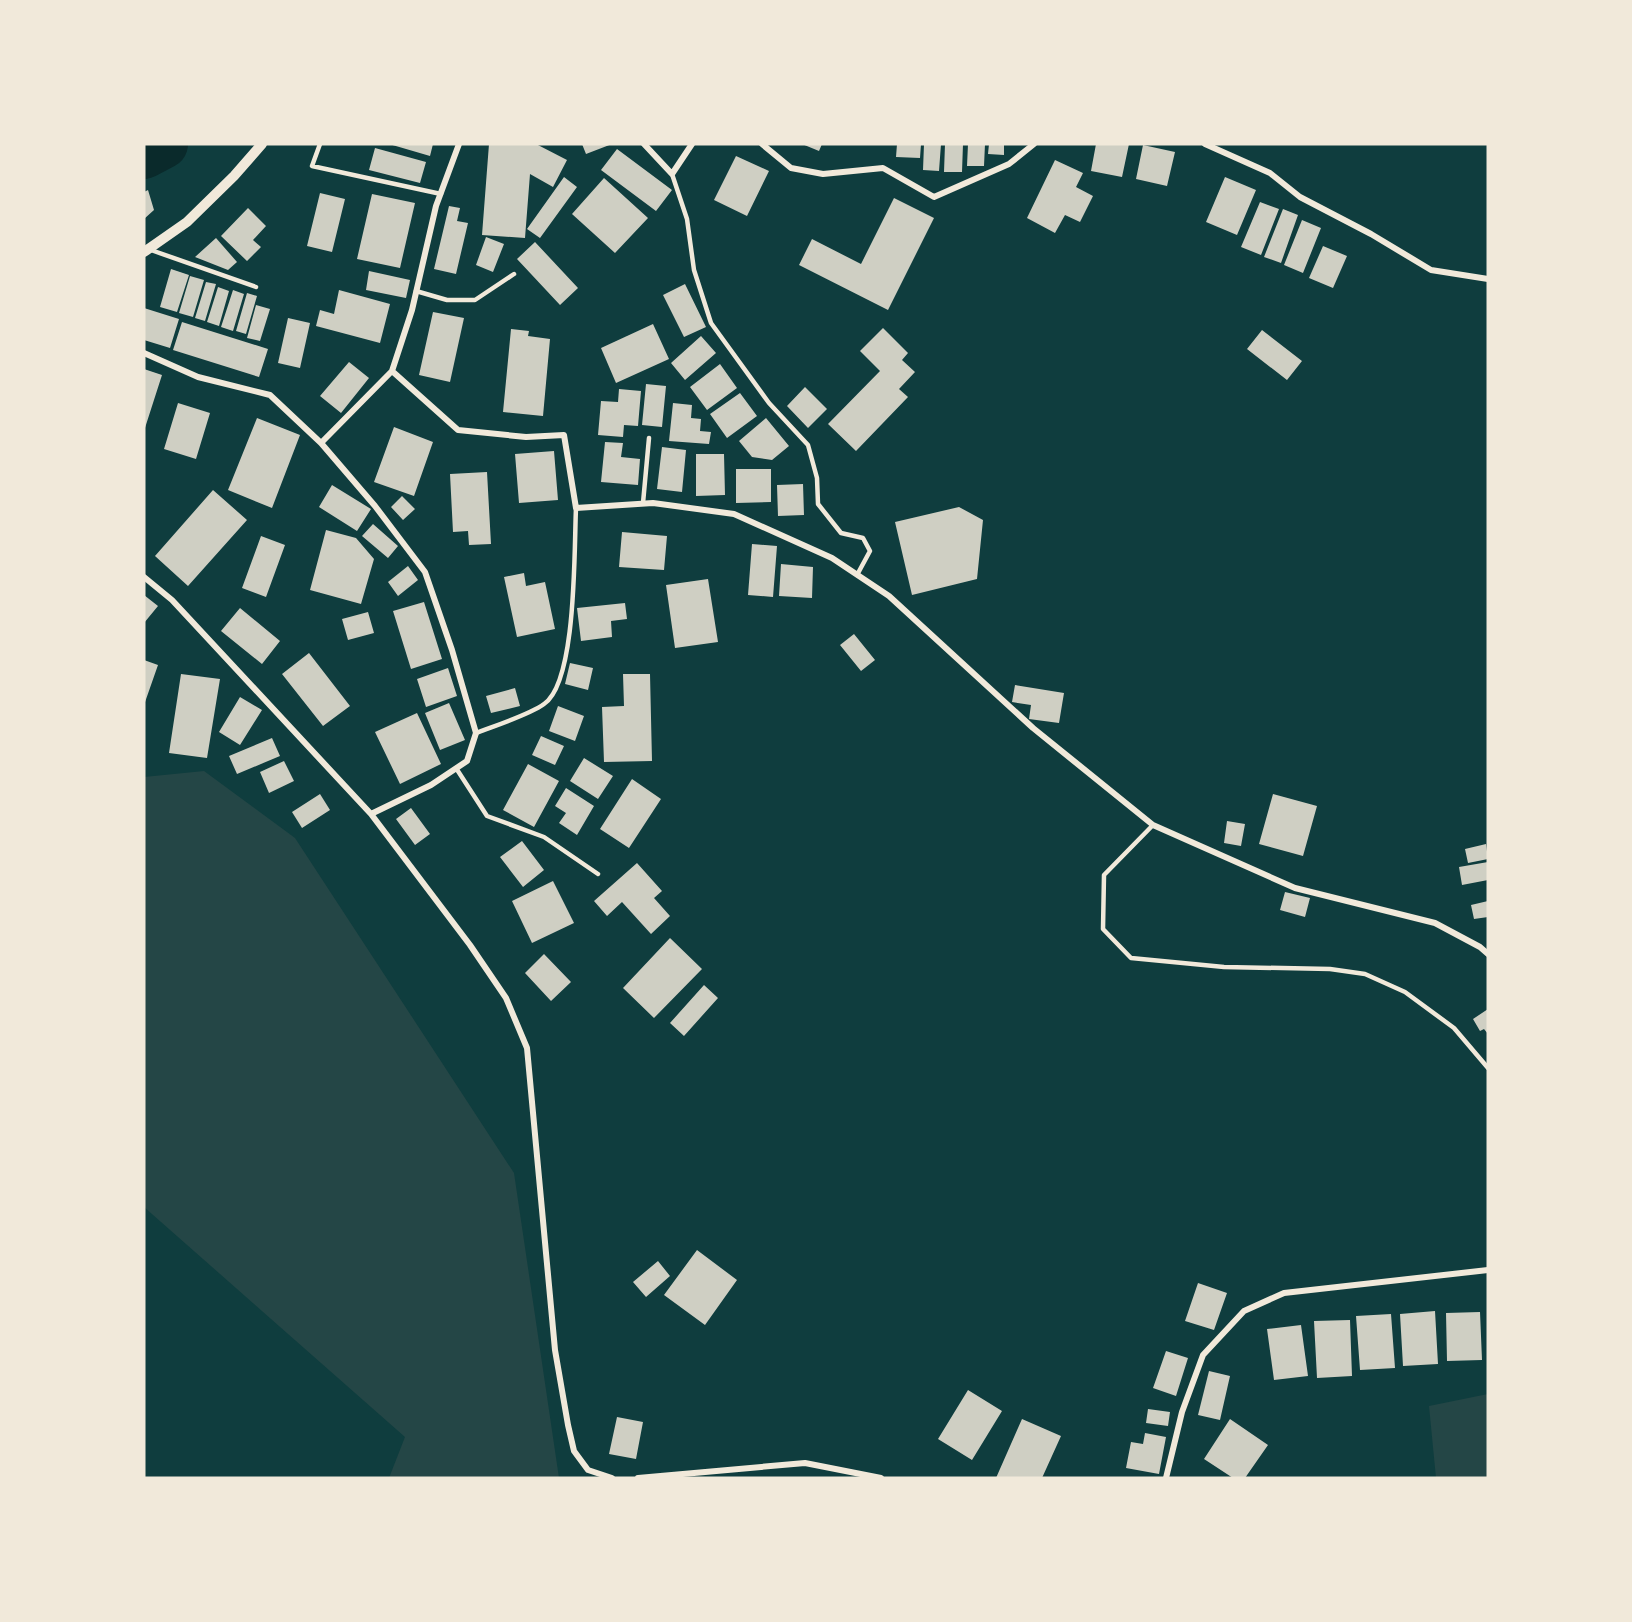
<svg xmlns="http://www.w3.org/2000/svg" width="1632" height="1622" viewBox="0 0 1632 1622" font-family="'Sofia Sans Condensed',sans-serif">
  <rect width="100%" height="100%" fill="#0f3d3e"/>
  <path fill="#244646" d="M 204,771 L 295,838 L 514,1173 L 559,1478 L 389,1478 L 405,1437 L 144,1207 L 144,777 Z
    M 1488,1394 L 1488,1478 L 1436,1478 L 1429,1406 Z"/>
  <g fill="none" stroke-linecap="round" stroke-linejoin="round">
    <path stroke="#0a2a2b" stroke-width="50" d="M 144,154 L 163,144"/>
  </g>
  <path fill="#cfcfc3" d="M 389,144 L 433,144 L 430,156 Z
    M 489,144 L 536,144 L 567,160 L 553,187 L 530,174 L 525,238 L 482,235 Z
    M 582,144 L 612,144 L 586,154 Z
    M 802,144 L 822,144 L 819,151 Z
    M 897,144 L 921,144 L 920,158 L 896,157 Z
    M 924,144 L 941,144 L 939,171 L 923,170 Z
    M 945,144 L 963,144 L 962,172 L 944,172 Z
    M 968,144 L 985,144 L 984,166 L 967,166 Z
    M 989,144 L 1004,144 L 1004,155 L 988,154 Z
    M 1096,144 L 1129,144 L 1122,177 L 1091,171 Z
    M 1143,145 L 1175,152 L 1167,186 L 1136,179 Z
    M 375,148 L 426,162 L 420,183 L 369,170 Z
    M 617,149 L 672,190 L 656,211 L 601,170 Z
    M 736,156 L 769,171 L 747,216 L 714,200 Z
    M 1055,160 L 1083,173 L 1076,187 L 1093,196 L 1080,222 L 1065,215 L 1055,233 L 1027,218 Z
    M 564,177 L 577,187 L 540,238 L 527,229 Z
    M 1225,177 L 1256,190 L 1237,235 L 1206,222 Z
    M 604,178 L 648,218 L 615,253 L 572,214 Z
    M 148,190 L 154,210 L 144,219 L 144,192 Z
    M 320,193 L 345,199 L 332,252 L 307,246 Z
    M 372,194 L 415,203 L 400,268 L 357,259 Z
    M 894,198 L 934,218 L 888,310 L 799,265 L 812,239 L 861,264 Z
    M 1260,202 L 1279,209 L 1261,255 L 1241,247 Z
    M 449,206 L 460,208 L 457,221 L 468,223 L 456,274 L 434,269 Z
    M 248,208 L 266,226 L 253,240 L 261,247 L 247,261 L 221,236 Z
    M 1283,209 L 1298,215 L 1281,263 L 1264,257 Z
    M 1302,220 L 1321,228 L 1303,273 L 1284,265 Z
    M 486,237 L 504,244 L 493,272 L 476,265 Z
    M 216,238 L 237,262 L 228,270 L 195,257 Z
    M 535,242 L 578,288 L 560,305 L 517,259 Z
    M 1323,246 L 1347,256 L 1333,288 L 1309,278 Z
    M 171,269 L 189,275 L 177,312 L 160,307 Z
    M 369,271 L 410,280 L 406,298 L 366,290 Z
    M 190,276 L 204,280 L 193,317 L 179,313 Z
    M 206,282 L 216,284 L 205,321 L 195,318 Z
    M 685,284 L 706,327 L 684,337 L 663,295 Z
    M 218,287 L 229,291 L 219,326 L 207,322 Z
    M 233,290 L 244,294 L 233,331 L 221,327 Z
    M 339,290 L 390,304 L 380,343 L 316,326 L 320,310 L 334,314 Z
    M 247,293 L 257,296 L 246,334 L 236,331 Z
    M 256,305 L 270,309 L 260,341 L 247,338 Z
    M 144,308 L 179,319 L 170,348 L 144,340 Z
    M 433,312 L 464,318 L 450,382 L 419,375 Z
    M 288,318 L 310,323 L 300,368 L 278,363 Z
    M 182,322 L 268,349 L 259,377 L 173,350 Z
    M 653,324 L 669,359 L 616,383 L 601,348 Z
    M 883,328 L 908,353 L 902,360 L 915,372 L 899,389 L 908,397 L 856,451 L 828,424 L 880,371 L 860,351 Z
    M 511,329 L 529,331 L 528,336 L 550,339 L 543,416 L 503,412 Z
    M 1262,330 L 1302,361 L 1287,380 L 1247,349 Z
    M 701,336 L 716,353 L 685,380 L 671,363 Z
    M 349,362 L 369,378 L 341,413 L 320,396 Z
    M 720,364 L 737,388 L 707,410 L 690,387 Z
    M 144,369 L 162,375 L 144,431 Z
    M 646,384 L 666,386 L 662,427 L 642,425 Z
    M 805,387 L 827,409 L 808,428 L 787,406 Z
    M 619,389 L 641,391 L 638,426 L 624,425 L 623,437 L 598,435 L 601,401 L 618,402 Z
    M 740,393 L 757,416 L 727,438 L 710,414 Z
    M 178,403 L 210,413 L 196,459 L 164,449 Z
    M 673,403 L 692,405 L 691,418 L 701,419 L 700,431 L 711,432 L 709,444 L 669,441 Z
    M 257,418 L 300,435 L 272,508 L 228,490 Z
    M 766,418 L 789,446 L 772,460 L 752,457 L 739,441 Z
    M 394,427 L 433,442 L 414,496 L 374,482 Z
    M 605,442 L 623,443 L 621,457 L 640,459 L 638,485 L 601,482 Z
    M 662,447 L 686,450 L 682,492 L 657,489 Z
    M 554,451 L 558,500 L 519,503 L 515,454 Z
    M 696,454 L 724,454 L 725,495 L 696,496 Z
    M 736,469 L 771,469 L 771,502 L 736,503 Z
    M 487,472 L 491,544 L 469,545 L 468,531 L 453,532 L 450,474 Z
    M 803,484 L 804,515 L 778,516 L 777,485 Z
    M 332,485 L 371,509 L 357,531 L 319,507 Z
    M 213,490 L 247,520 L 188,586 L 155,556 Z
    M 402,496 L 415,509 L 403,520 L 391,507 Z
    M 959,507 L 983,520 L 977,579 L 912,595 L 895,522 Z
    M 373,524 L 398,546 L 388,558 L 362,536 Z
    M 326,530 L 356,538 L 374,559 L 361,604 L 310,590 Z
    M 622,532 L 667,536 L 664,570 L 619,567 Z
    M 261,536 L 285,545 L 266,597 L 242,588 Z
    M 752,544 L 777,546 L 773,597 L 748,595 Z
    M 781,564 L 813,567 L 812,598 L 779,596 Z
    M 408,566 L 418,580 L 398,596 L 388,582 Z
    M 524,573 L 526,586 L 545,582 L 555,629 L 517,637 L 504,577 Z
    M 708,579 L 718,642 L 675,648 L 666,585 Z
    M 144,595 L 158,606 L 144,623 Z
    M 424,602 L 442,659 L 411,669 L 393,611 Z
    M 625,603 L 627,619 L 611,621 L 612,637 L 581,641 L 577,608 Z
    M 240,608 L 280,641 L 262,664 L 221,631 Z
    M 368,612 L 374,633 L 348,640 L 342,619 Z
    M 854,634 L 875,660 L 861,671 L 840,645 Z
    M 309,653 L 350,706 L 323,726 L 282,674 Z
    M 144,660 L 158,665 L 144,705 Z
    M 570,663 L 593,668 L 588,690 L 565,684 Z
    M 448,668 L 457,696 L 426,707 L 417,679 Z
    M 181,674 L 220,679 L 207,758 L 169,753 Z
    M 623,674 L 650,674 L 652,761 L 604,762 L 602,707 L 624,706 Z
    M 1015,685 L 1064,693 L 1059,723 L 1029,719 L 1031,705 L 1012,702 Z
    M 515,688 L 520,706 L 491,713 L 486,696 Z
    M 240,697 L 262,710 L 240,745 L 219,732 Z
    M 449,703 L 465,740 L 440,750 L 425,713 Z
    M 558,706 L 584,716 L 575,741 L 549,731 Z
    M 417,713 L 441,764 L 400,784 L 375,732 Z
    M 541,736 L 564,746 L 555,765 L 532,755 Z
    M 272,738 L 280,756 L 237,774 L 229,756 Z
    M 584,758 L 613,776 L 598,799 L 570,781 Z
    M 284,761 L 294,781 L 269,793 L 260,772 Z
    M 528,764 L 559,781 L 534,827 L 503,810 Z
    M 632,779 L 661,799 L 629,848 L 600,829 Z
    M 566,788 L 594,806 L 577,835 L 559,823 L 566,813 L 555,806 Z
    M 320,794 L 330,810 L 302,828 L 292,812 Z
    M 1273,794 L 1317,806 L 1303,856 L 1259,844 Z
    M 411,808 L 430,834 L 415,845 L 396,819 Z
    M 1227,821 L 1245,824 L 1241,846 L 1224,843 Z
    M 522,841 L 544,870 L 523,887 L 500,857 Z
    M 1486,844 L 1488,859 L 1468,863 L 1465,849 Z
    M 1488,862 L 1488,880 L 1462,885 L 1459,867 Z
    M 637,863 L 662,891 L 654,898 L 670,916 L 651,934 L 622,902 L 607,916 L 594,901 Z
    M 553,881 L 574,923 L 532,943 L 512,901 Z
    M 1285,892 L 1310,898 L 1305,917 L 1280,910 Z
    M 1488,901 L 1488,917 L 1474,919 L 1471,905 Z
    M 670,938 L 702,969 L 654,1018 L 623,988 Z
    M 544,954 L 571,982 L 551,1001 L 525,973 Z
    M 704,985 L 718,998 L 684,1036 L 670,1023 Z
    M 1488,1009 L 1488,1034 L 1484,1029 L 1480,1031 L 1473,1019 Z
    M 697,1250 L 737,1280 L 705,1325 L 664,1295 Z
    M 658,1261 L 670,1276 L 646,1297 L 633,1282 Z
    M 1198,1283 L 1227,1293 L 1214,1330 L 1185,1321 Z
    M 1435,1311 L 1438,1364 L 1403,1366 L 1400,1314 Z
    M 1480,1312 L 1482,1360 L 1447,1361 L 1446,1313 Z
    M 1391,1314 L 1395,1368 L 1360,1370 L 1356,1316 Z
    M 1350,1320 L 1352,1376 L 1317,1378 L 1314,1321 Z
    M 1301,1325 L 1308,1376 L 1274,1380 L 1267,1329 Z
    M 1166,1351 L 1188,1358 L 1176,1396 L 1153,1388 Z
    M 1209,1371 L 1230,1376 L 1220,1420 L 1198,1415 Z
    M 968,1390 L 1002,1411 L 972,1460 L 938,1439 Z
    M 1148,1409 L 1170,1412 L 1168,1426 L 1146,1423 Z
    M 617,1417 L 643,1422 L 636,1459 L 609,1454 Z
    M 1022,1419 L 1061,1436 L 1042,1478 L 996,1478 Z
    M 1230,1419 L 1268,1445 L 1245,1478 L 1233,1478 L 1204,1459 Z
    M 1145,1433 L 1166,1437 L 1159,1474 L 1126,1468 L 1131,1442 L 1143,1444 Z"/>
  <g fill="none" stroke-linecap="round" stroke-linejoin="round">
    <path stroke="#f1e9da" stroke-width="4.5" d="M 320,144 L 312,166 L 441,194
      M 672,174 L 687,219 L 694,270 L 711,323 L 769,403 L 808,445 L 817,478 L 818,504 L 841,533 L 863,538 L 870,551 L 857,575
      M 151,250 L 256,287
      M 416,291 L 447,300 L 475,300 L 514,274
      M 643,503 L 649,438
      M 476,733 C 494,726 529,715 544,704 C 577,682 574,548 576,508
      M 456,768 L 487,816 L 544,837 L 598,874
      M 1153,825 L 1104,875 L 1103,929 L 1131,958 L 1224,967 L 1330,969 L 1365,974 L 1405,992 L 1454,1028 L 1488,1068"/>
    <path stroke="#f1e9da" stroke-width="6" d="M 644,144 L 672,174 L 692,144
      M 762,144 L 791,168 L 823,174 L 883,168 L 934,197 L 1009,164 L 1034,144
      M 1205,144 L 1270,173 L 1300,197 L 1371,234 L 1431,270 L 1488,279
      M 144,353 L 198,377 L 270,395 L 321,443 L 392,371 L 412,310 L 436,206 L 459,144
      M 392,371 L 458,430 L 526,437 L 564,435 L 576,508 L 653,503 L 734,514 L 832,558 L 889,596 L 1033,728 L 1153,825 L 1295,888 L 1435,923 L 1480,947 L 1488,954
      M 321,443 L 375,506 L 425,572 L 452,650 L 476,733 L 467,761 L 431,785 L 371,814
      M 144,577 L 172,600 L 371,814 L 470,945 L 506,998 L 527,1048 L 555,1350 L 568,1425 L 574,1451 L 588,1470 L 612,1478
      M 638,1478 L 805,1463 L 881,1478
      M 1166,1478 L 1182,1412 L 1203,1355 L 1244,1311 L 1284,1293 L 1488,1270"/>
    <path stroke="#f1e9da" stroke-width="10" d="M 144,252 L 187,222 L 234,176 L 262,144"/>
  </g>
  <rect width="1632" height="1622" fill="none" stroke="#f1e9da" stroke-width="291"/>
</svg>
